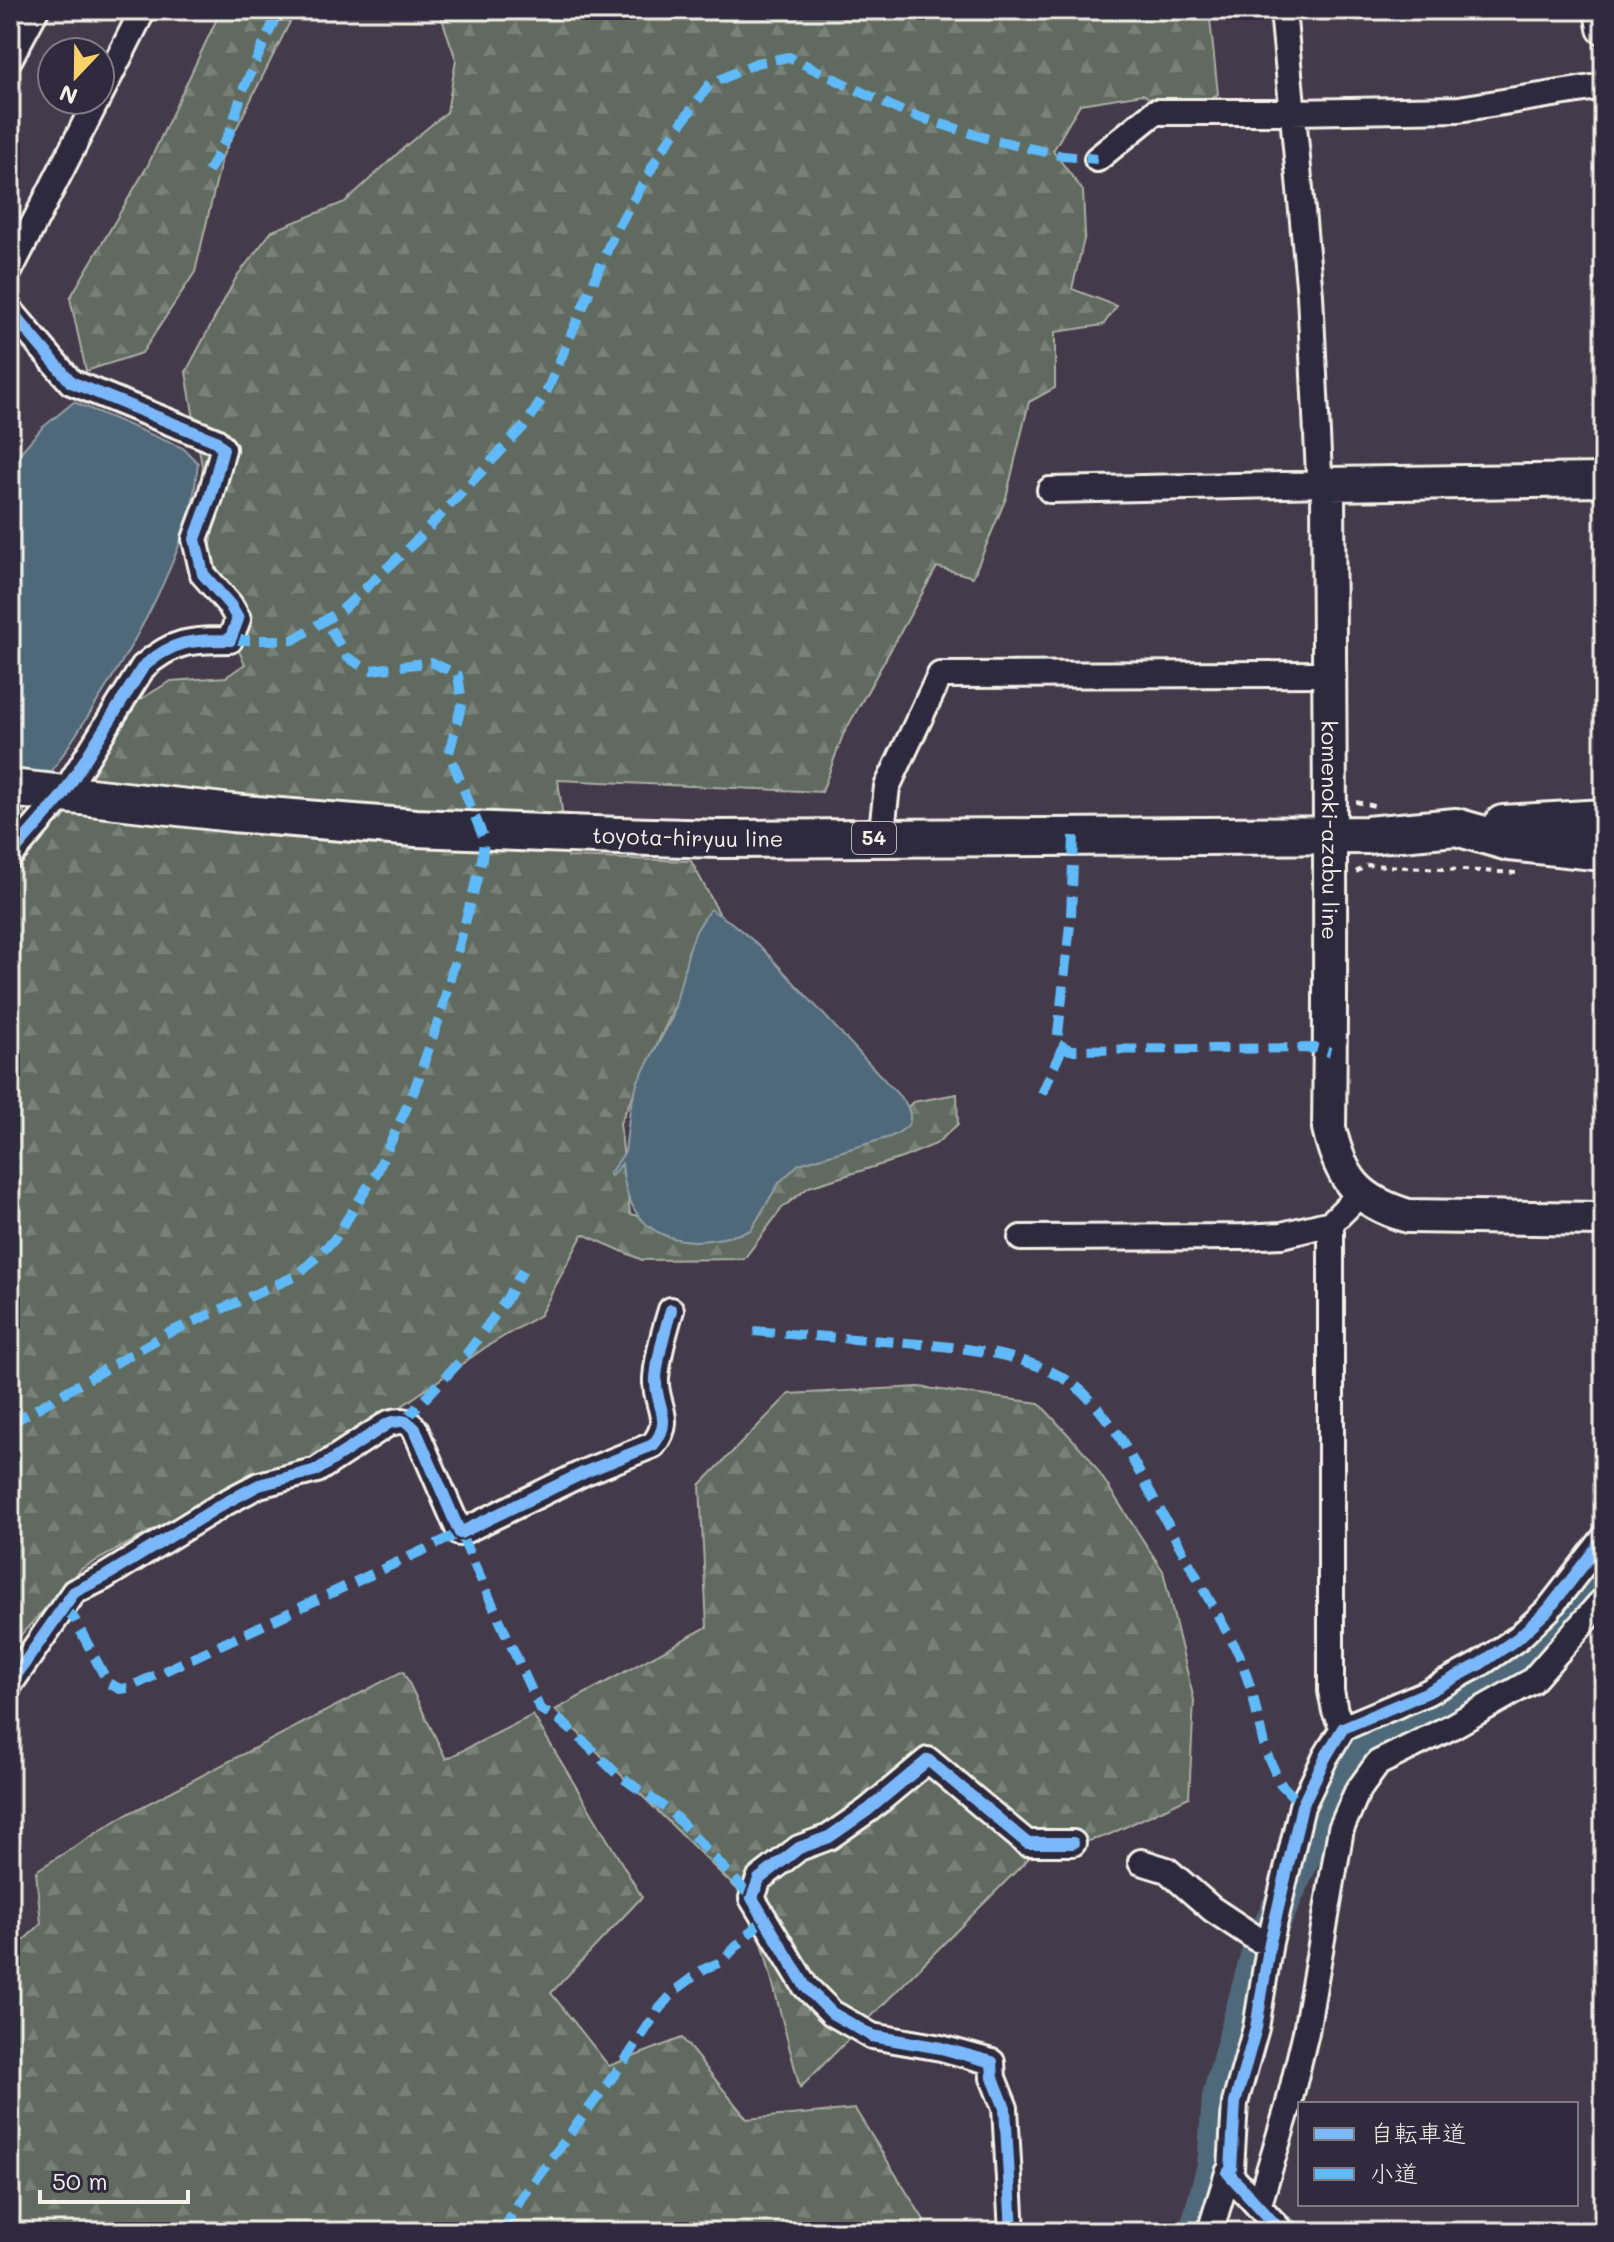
<svg xmlns="http://www.w3.org/2000/svg" width="1614" height="2242" viewBox="0 0 1614 2242" font-family="Mali,'Klee One',sans-serif">
  <defs>
    <pattern id="forest-firs" width="22" height="20" patternUnits="userSpaceOnUse" patternTransform="scale(2)"><rect width="22" height="20" fill="#616b5f"/><path d="M5 1l3.5 6h-7zM16 11l3.5 6h-7z" fill="#788176"/></pattern>
  </defs>
  <rect width="100%" height="100%" fill="#453a4a"/>
  <filter id="ink" filterUnits="userSpaceOnUse"><feTurbulence type="fractalNoise" baseFrequency=".0125" numOctaves="2"/><feDisplacementMap in="SourceGraphic" scale="16" xChannelSelector="R" yChannelSelector="G"/><feConvolveMatrix kernelMatrix="1 2 1 2 8 2 1 2 1" color-interpolation-filters="sRGB"/></filter>
  <g filter="url(#ink)">
    <path fill="url(#forest-firs)" stroke="#aaaea4" stroke-width="2" d="M 221,10 L 296,10 L 222,157 L 195,272 L 142,353 L 86,371 L 70,298 L 148,165 Z
      M 439,10 L 1209,10 L 1218,94 L 1177,117 L 1143,94 L 1080,104 L 1053,151 L 1083,191 L 1085,235 L 1072,289 L 1117,306 L 1103,325 L 1055,332 L 1055,388 L 1029,402 L 1006,498 L 973,577 L 937,567 L 843,735 L 822,792 L 558,780 L 568,857 L 691,861 L 719,913 L 620,1123 L 630,1214 L 690,1228 L 761,1186 L 841,1130 L 889,1124 L 913,1102 L 957,1094 L 958,1124 L 936,1144 L 902,1158 L 809,1187 L 783,1207 L 744,1259 L 642,1260 L 583,1234 L 540,1315 L 486,1347 L 318,1465 L 256,1474 L 81,1569 L 10,1647 L 10,798 L 27,816 L 62,820 L 84,790 L 126,708 L 171,681 L 226,677 L 245,664 L 206,580 L 213,531 L 186,372 L 237,276 L 272,231 L 345,202 L 408,144 L 447,112 L 456,60 Z
      M 919,1387 L 1039,1403 L 1089,1457 L 1163,1571 L 1194,1700 L 1189,1797 L 1106,1836 L 1030,1857 L 800,2088 L 752,1904 L 555,1710 L 707,1627 L 700,1485 L 789,1394 Z
      M 403,1671 L 446,1759 L 533,1715 L 642,1897 L 551,1993 L 609,2066 L 682,2038 L 747,2119 L 855,2109 L 924,2220 L 921,2232 L 10,2232 L 10,1953 L 41,1924 L 36,1871 L 122,1817 Z"/>
    <path fill="#50697a" stroke="#929fa6" stroke-width="2" d="M 74,402 L 183,448 L 198,463 C 196,477 195,492 192,505 C 167,599 105,691 52,771 L 22,774 L 10,765 L 10,464 L 42,428 Z
      M 710,909 L 732,923 L 761,947 L 905,1102 C 916,1122 909,1128 890,1137 L 799,1164 L 779,1183 L 751,1230 C 687,1253 627,1243 622,1164 L 611,1176 L 609,1174 L 625,1152 L 630,1109 L 638,1081 L 672,1018 L 689,950 L 696,931 Z"/>
    <g fill="none" stroke-linecap="round" stroke-linejoin="round">
      <path stroke="#929fa6" stroke-width="6" d="M 1217,2130 L 1224,2141
        M 1276,2210 L 1305,2232"/>
      <path stroke="#50697a" stroke-width="36" d="M 1197,2232 L 1215,2166 L 1220,2097 L 1259,1953 L 1345,1762 C 1372,1731 1392,1728 1428,1710 C 1462,1693 1498,1673 1529,1650 C 1560,1627 1580,1589 1604,1559"/>
      <g stroke="#f4f1e8" stroke-width="30">
        <path id="minor" d="M 1283,10 L 1310,295 L 1319,474 L 1328,484
          M 10,58 L 36,10
          M 100,95 L 143,10
          M 1097,159 L 1155,112 L 1292,112 L 1459,109 L 1604,86
          M 10,270 L 97,100
          M 10,310 L 71,382 L 216,441 L 223,449 L 210,498 L 195,539 L 203,574 L 230,605 L 238,619 L 230,640 C 192,640 173,640 143,667 L 63,795 L 10,856
          M 1050,490 L 1328,484
          M 881,838 L 887,787 L 940,675 L 1328,674
          M 1021,1238 L 1243,1237 L 1282,1235 L 1331,1223
          M 10,1684 L 74,1592 L 104,1577 L 223,1504 L 259,1485 L 317,1470 L 389,1423 C 401,1420 406,1419 415,1429 L 460,1533 L 585,1472 L 653,1445 C 675,1419 654,1405 656,1378 C 658,1354 664,1333 671,1310
          M 1343,1728 L 1335,1711 L 1331,1691 L 1331,1223 L 1360,1194
          M 1141,1862 L 1167,1870 L 1212,1909 L 1257,1939 L 1270,1942
          M 1259,2204 L 1288,2107 L 1306,2032 L 1341,1829 L 1357,1792 L 1378,1763 L 1449,1728 L 1532,1681 L 1604,1599
          M 1012,2232 L 1005,2108 L 993,2078 L 992,2062 L 941,2048 L 872,2036 L 832,2013 L 805,1986 L 752,1898 L 759,1879 L 799,1848 L 829,1837 L 868,1810 L 928,1760 L 1027,1843 L 1073,1843
          M 1210,2232 L 1228,2173
          M 1282,2232 L 1228,2173 L 1231,2169 L 1235,2103 L 1256,2028 L 1270,1942 L 1302,1806 L 1326,1756 L 1343,1728 L 1426,1693 L 1480,1664 L 1518,1638 L 1548,1610 L 1604,1538"/>
      </g>
      <g stroke="#f4f1e8" stroke-width="38">
        <g id="secondary">
          <path d="M 1601,10 L 1604,28"/>
          <path id="s1" d="M 1604,480 L 1328,484 C 1329,699 1332,913 1329,1128 C 1341,1179 1357,1201 1408,1216 L 1604,1219"/>
        </g>
      </g>
      <g stroke="#f4f1e8" stroke-width="42">
        <g id="primary">
          <path id="s2" d="M 10,788 L 232,813 L 416,828 L 619,836 L 718,839 L 1367,835 L 1456,827 L 1509,842 L 1604,852"/>
          <path d="M 1503,824 L 1604,818"/>
        </g>
      </g>
      <path stroke="#f4f1e8" stroke-width="4" stroke-dasharray="6 6" stroke-linecap="butt" d="M 1356,802 L 1375,806
        M 1356,872 L 1368,865 L 1517,873"/>
      <use href="#minor" stroke="#2f2a3d" stroke-width="24"/>
      <use href="#secondary" stroke="#2f2a3d" stroke-width="32"/>
      <use href="#primary" stroke="#2f2a3d" stroke-width="36"/>
      <path stroke="#60bafa" stroke-width="10" stroke-dasharray="20 10" stroke-linecap="butt" d="M 208,172 L 230,132 L 243,90 L 279,10
        M 230,640 L 293,640 L 343,609 L 418,539 L 527,423 L 546,393 L 614,234 L 662,150 L 709,85 L 756,63 L 789,57 L 903,112 L 986,138 L 1063,156 L 1097,159
        M 1074,836 L 1071,916 L 1057,1043 L 1070,1050 L 1316,1048 L 1330,1052
        M 1042,1094 L 1063,1046
        M 754,1331 C 797,1335 840,1338 883,1341 C 942,1346 1022,1349 1073,1384 C 1093,1399 1107,1419 1121,1439 L 1239,1654 L 1252,1692 L 1265,1750 L 1280,1783 L 1302,1806
        M 404,1421 L 466,1355 L 506,1300 L 523,1270
        M 10,1424 L 166,1334 L 298,1275 L 334,1240 L 377,1172 L 414,1091 L 440,1016 L 482,860 L 484,839 L 449,753 L 462,703 L 458,675 L 431,662 L 372,670 L 362,666 L 347,657 L 324,619
        M 63,1607 L 75,1620 L 108,1683 L 120,1689 L 128,1688 L 460,1533 L 540,1709 L 558,1719 L 576,1734 L 617,1774 L 671,1812 L 752,1898
        M 502,2232 L 521,2199 L 629,2055 L 659,2009 L 677,1989 L 704,1969 L 721,1962 L 763,1919"/>
      <g stroke="#2f2a3d" stroke-width="17">
        <path id="cycleway" d="M 10,310 L 71,382 L 216,441 L 223,449 L 210,498 L 195,539 L 203,574 L 230,605 L 238,619 L 230,640 C 192,640 173,640 143,667 L 63,795 L 10,856
          M 10,1684 L 74,1592 L 104,1577 L 223,1504 L 259,1485 L 317,1470 L 389,1423 C 401,1420 406,1419 415,1429 L 460,1533 L 585,1472 L 653,1445 C 675,1419 654,1405 656,1378 C 658,1354 664,1333 671,1310
          M 1012,2232 L 1005,2108 L 993,2078 L 992,2062 L 941,2048 L 872,2036 L 832,2013 L 805,1986 L 752,1898 L 759,1879 L 799,1848 L 829,1837 L 868,1810 L 928,1760 L 1027,1843 L 1073,1843
          M 1282,2232 L 1228,2173 L 1231,2169 L 1235,2103 L 1256,2028 L 1270,1942 L 1302,1806 L 1326,1756 L 1343,1728 L 1426,1693 L 1480,1664 L 1518,1638 L 1548,1610 L 1604,1538"/>
      </g>
      <use href="#cycleway" stroke="#7ab7fb" stroke-width="12"/>
    </g>
  </g>
  <g text-anchor="middle" stroke-width="6" stroke-linejoin="round" paint-order="stroke">
    <rect fill="#2f2a3d" stroke="#b9b5b5" stroke-width="2" x="852" y="822" width="44" height="32" rx="6"/>
    <g font-size="20" font-weight="bold" fill="#f4f1e8">
      <text x="874" y="845">54</text>
    </g>
    <g font-size="22" fill="#f4f1e8" stroke="#2f2a3d">
      <text dy="8" stroke="none"><textPath href="#s1" startOffset="622">komenoki-azabu line</textPath></text>
      <text dy="8" stroke="none"><textPath href="#s2" startOffset="680">toyota-hiryuu line</textPath></text>
    </g>
  </g>
  <rect width="1614" height="2242" fill="none" stroke="#2f2a3d" stroke-width="40"/>
  <rect x="20" y="20" width="1574" height="2202" fill="none" stroke="#f4f1e8" stroke-width="3" filter="url(#ink)"/>
  <rect x="1298" y="2102" width="280" height="104" fill="#2f2a3d" stroke="#7e7a81" stroke-width="2"/>
  <rect x="1314" y="2128" width="40" height="12" fill="#7ab7fb" stroke="#7e7a81" stroke-width="2"/>
  <text x="1370" y="2142" font-size="24" fill="#f4f1e8">自転車道</text>
  <rect x="1314" y="2168" width="40" height="12" fill="#60bafa" stroke="#7e7a81" stroke-width="2"/>
  <text x="1370" y="2182" font-size="24" fill="#f4f1e8">小道</text>
  <g transform="translate(76 76) rotate(202)"><circle r="38" fill="#2f2a3d" stroke="#7e7a81" stroke-width="2"/>
  <path d="M0-6L14 30L0 20L-14 30Z" fill="#ffd166"/>
  <text y="-12" font-size="22" font-weight="bold" text-anchor="middle" fill="#f4f1e8">N</text>
  </g>
  <path d="M40 2190v12h148v-12" fill="none" stroke="#f4f1e8" stroke-width="4"/>
  <text x="52" y="2190" font-size="24" fill="#f4f1e8" stroke="#2f2a3d" stroke-width="6" paint-order="stroke">50 m</text>
</svg>
